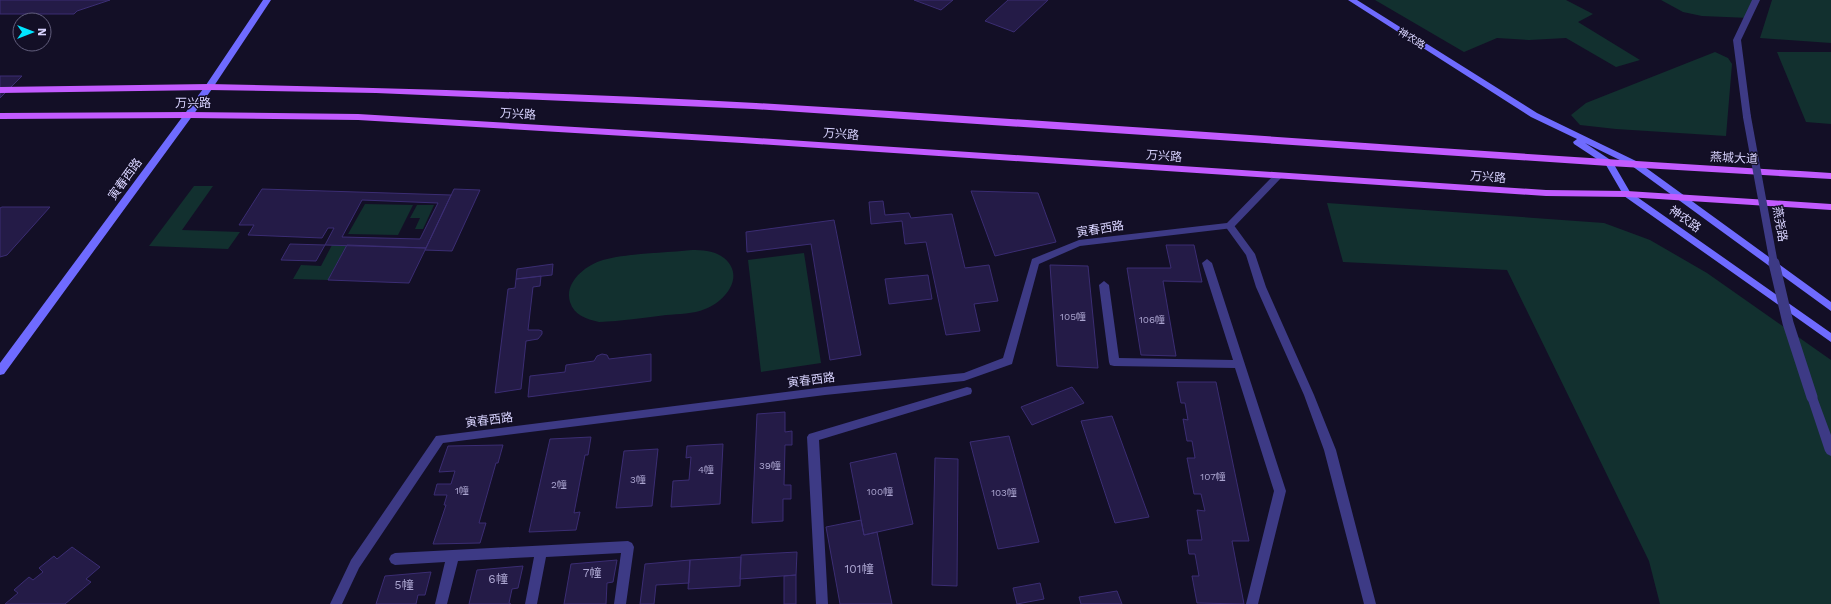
<svg xmlns="http://www.w3.org/2000/svg" width="1831" height="604" viewBox="0 0 1831 604" font-family="'Work Sans','Noto Sans SC',sans-serif">
  <rect width="100%" height="100%" fill="#130f26"/>
  <path fill="#12302f" d="M 1375,0 L 1566,0 L 1593,14 L 1578,22 L 1640,60 L 1616,67 L 1566,38 L 1529,40 L 1497,38 L 1464,52 Z
    M 1661,0 L 1759,0 L 1750,18 L 1702,16 L 1683,12 Z
    M 1772,0 L 1831,0 L 1831,43 L 1760,38 Z
    M 1715,52 L 1728,58 L 1732,64 L 1726,136 L 1616,129 L 1580,125 L 1571,115 L 1586,103 Z
    M 1777,52 L 1831,52 L 1831,124 L 1806,122 Z
    M 194,186 L 213,186 L 182,230 L 240,232 L 228,249 L 149,246 Z
    M 1327,203 L 1604,223 L 1650,240 L 1707,273 L 1831,360 L 1831,604 L 1660,604 L 1649,561 L 1507,270 L 1343,262 Z
    M 365,204 L 413,205 L 398,235 L 348,234 Z
    M 417,205 L 434,205 L 423,229 L 415,229 L 420,218 L 410,218 Z
    M 332,245 L 347,245 L 328,280 L 293,279 L 301,265 L 321,266 Z
    M 692,250 C 703,250 715,251 724,258 C 746,276 725,302 705,309 C 693,314 679,314 666,315 C 643,318 621,321 599,322 C 586,319 574,315 570,302 C 564,282 586,265 603,260 C 628,253 666,253 692,250 Z
    M 804,253 L 821,363 L 761,372 L 748,260 Z"/>
  <path fill="#241b47" stroke="#3b2d73" fill-rule="evenodd" d="M 0,0 L 110,0 L 77,11 L 74,14 L 0,14 Z
    M 914,0 L 953,0 L 941,10 Z
    M 1008,0 L 1048,0 L 1014,32 L 985,21 Z
    M 0,76 L 22,76 L 0,98 Z
    M 262,189 L 451,195 L 426,248 L 325,245 L 334,228 L 328,228 L 322,238 L 248,235 L 254,225 L 239,225 ZM 362,200 L 438,203 L 420,239 L 342,237 Z
    M 454,189 L 480,190 L 452,251 L 425,250 Z
    M 971,191 L 1038,193 L 1056,242 L 995,256 Z
    M 883,201 L 885,215 L 909,213 L 911,218 L 952,214 L 965,268 L 989,265 L 998,301 L 974,304 L 980,331 L 946,335 L 926,242 L 905,244 L 902,221 L 871,224 L 869,202 Z
    M 2,207 L 50,207 L 7,255 L 0,257 L 0,208 Z
    M 834,220 L 861,355 L 830,360 L 811,244 L 747,252 L 746,232 Z
    M 290,244 L 325,245 L 316,261 L 281,260 Z
    M 347,245 L 426,248 L 409,283 L 328,280 Z
    M 1166,245 L 1194,245 L 1202,282 L 1163,281 L 1176,356 L 1141,355 L 1127,268 L 1171,268 Z
    M 553,264 L 552,275 L 516,279 L 517,269 Z
    M 1050,265 L 1088,266 L 1098,368 L 1057,366 Z
    M 928,275 L 932,299 L 889,304 L 885,279 Z
    M 541,276 L 540,286 L 533,287 L 528,330 L 539,330 L 542,331 L 542,334 L 538,339 L 526,341 L 521,389 L 495,393 L 508,289 L 515,288 L 516,279 Z
    M 602,354 L 607,355 L 609,359 L 651,354 L 651,381 L 528,397 L 530,376 L 565,372 L 566,365 L 594,361 L 597,356 Z
    M 1177,382 L 1216,382 L 1249,541 L 1232,541 L 1244,604 L 1197,603 L 1192,576 L 1199,576 L 1195,554 L 1189,554 L 1187,540 L 1202,540 L 1197,510 L 1205,511 L 1201,494 L 1194,494 L 1187,458 L 1195,458 L 1192,441 L 1187,441 L 1183,419 L 1188,420 L 1185,403 L 1181,403 Z
    M 1072,387 L 1084,403 L 1032,425 L 1021,407 Z
    M 785,412 L 785,432 L 792,431 L 792,445 L 785,445 L 784,485 L 791,485 L 791,499 L 783,499 L 783,521 L 752,523 L 757,414 Z
    M 1112,416 L 1149,517 L 1115,523 L 1081,421 Z
    M 1009,436 L 1039,542 L 998,549 L 970,442 Z
    M 591,437 L 588,455 L 585,455 L 574,513 L 580,512 L 576,530 L 529,532 L 550,439 Z
    M 723,444 L 720,504 L 671,507 L 673,481 L 689,480 L 691,457 L 686,458 L 687,446 Z
    M 503,445 L 498,463 L 496,463 L 479,523 L 486,523 L 480,543 L 433,544 L 446,505 L 444,505 L 447,495 L 434,495 L 437,484 L 451,484 L 455,471 L 439,472 L 448,446 Z
    M 658,449 L 652,506 L 616,508 L 624,451 Z
    M 896,453 L 913,524 L 864,535 L 850,463 Z
    M 935,458 L 958,459 L 957,586 L 932,585 Z
    M 861,520 L 864,535 L 877,532 L 892,604 L 840,604 L 826,527 Z
    M 72,547 L 100,567 L 86,579 L 91,582 L 65,604 L 5,604 L 18,593 L 14,590 L 29,577 L 33,580 L 43,572 L 39,568 L 54,556 L 57,559 Z
    M 797,552 L 796,575 L 740,579 L 741,555 Z
    M 741,557 L 740,586 L 688,589 L 690,560 Z
    M 617,560 L 613,582 L 607,583 L 606,604 L 564,604 L 571,564 Z
    M 690,560 L 689,583 L 656,585 L 654,604 L 640,604 L 645,564 Z
    M 523,566 L 518,588 L 512,589 L 509,603 L 511,604 L 469,604 L 477,570 Z
    M 431,572 L 425,595 L 418,595 L 416,604 L 376,604 L 385,576 Z
    M 796,575 L 796,604 L 784,604 L 784,576 Z
    M 1040,583 L 1044,599 L 1017,604 L 1013,588 Z
    M 1117,591 L 1122,604 L 1081,604 L 1079,597 Z"/>
  <g fill="none" stroke-linecap="round" stroke-linejoin="round">
    <path fill="#3d3a85" fill-rule="evenodd" d="M 1230,223 L 1233,224 L 1255,254 L 1266,287 L 1314,395 L 1336,450 L 1376,604 L 1364,604 L 1324,450 L 1304,395 L 1256,287 L 1246,255 L 1225,226 Z
      M 1207,259 L 1212,263 L 1286,491 L 1258,604 L 1246,604 L 1274,491 L 1235,368 L 1114,366 L 1110,365 L 1109,362 L 1099,285 L 1104,281 L 1109,285 L 1119,358 L 1233,360 L 1202,263 Z
      M 967,387 L 971,388 L 972,391 L 971,394 L 819,440 L 828,604 L 816,604 L 807,437 L 809,434 Z
      M 628,541 L 632,543 L 634,547 L 626,604 L 614,604 L 621,553 L 546,557 L 537,604 L 525,604 L 534,557 L 458,561 L 447,604 L 435,604 L 445,562 L 395,565 L 391,563 L 389,559 L 391,555 L 395,553 Z"/>
    <path fill="#3d3a85" fill-rule="evenodd" d="M 1752,0 L 1760,0 L 1741,40 L 1751,117 L 1747,120 L 1743,117 L 1733,40 Z
      M 1278,173 L 1282,176 L 1281,178 L 1233,228 L 1080,246 L 1039,264 L 1012,364 L 964,381 L 825,395 L 443,443 L 359,568 L 342,604 L 330,604 L 351,560 L 436,436 L 825,387 L 964,373 L 1003,358 L 1032,259 L 1079,240 L 1227,223 L 1275,174 Z
      M 1812,393 L 1816,394 L 1817,397 L 1831,435 L 1831,456 L 1827,454 L 1825,451 L 1807,397 L 1808,394 Z"/>
    <path fill="#6f6bff" fill-rule="evenodd" d="M 263,0 L 271,0 L 212,89 L 4,374 L 0,375 L 0,363 L 206,85 Z
      M 1348,0 L 1357,0 L 1537,113 L 1638,162 L 1831,302 L 1831,311 L 1632,166 L 1585,143 L 1612,161 L 1630,192 L 1831,333 L 1831,342 L 1624,196 L 1606,165 L 1574,144 L 1573,142 L 1577,139 L 1531,117 Z"/>
    <path fill="#c25bff" fill-rule="evenodd" d="M 209,84 C 391,88 574,93 756,103 C 1114,124 1472,152 1831,173 L 1831,179 L 1609,166 L 753,109 L 376,93 L 209,90 L 0,93 L 0,87 Z
      M 189,112 L 358,114 L 742,137 L 1546,190 L 1627,191 L 1831,204 L 1831,210 L 1627,197 L 1546,196 L 742,143 L 358,120 L 189,118 L 0,119 L 0,113 Z"/>
    <path stroke="#3d3a85" stroke-width="8" d="M 1747,117 L 1774,264"/>
    <path stroke="#3d3a85" stroke-width="11" d="M 1774,263 L 1788,323 L 1812,397"/>
  </g>
  <g text-anchor="middle" stroke-width="3" stroke-linejoin="round" paint-order="stroke">
    <g font-size="10" fill="#d9d4ff" stroke="#130f26">
      <text transform="translate(1412 38) rotate(32)" y="4">神农路</text>
    </g>
    <g font-size="10" fill="#aca6d1">
      <text x="1073" y="320">105幢</text>
      <text x="1152" y="323">106幢</text>
      <text x="770" y="469">39幢</text>
      <text x="706" y="473">4幢</text>
      <text x="1213" y="480">107幢</text>
      <text x="638" y="483">3幢</text>
      <text x="559" y="488">2幢</text>
      <text x="462" y="494">1幢</text>
      <text x="880" y="495">100幢</text>
      <text x="1004" y="496">103幢</text>
    </g>
    <g font-size="12" fill="#d9d4ff" stroke="#130f26">
      <text x="193" y="107">万兴路</text>
      <text transform="translate(518 114) rotate(3)" y="4">万兴路</text>
      <text transform="translate(841 134) rotate(4)" y="4">万兴路</text>
      <text transform="translate(1164 156) rotate(4)" y="4">万兴路</text>
      <text transform="translate(1734 158) rotate(3)" y="4">燕城大道</text>
      <text transform="translate(1488 177) rotate(4)" y="4">万兴路</text>
      <text transform="translate(125 179) rotate(-54)" y="4">寅春西路</text>
      <text transform="translate(1685 219) rotate(35)" y="4">神农路</text>
      <text transform="translate(1780 224) rotate(80)" y="4">燕尧路</text>
      <text transform="translate(1100 229) rotate(-9)" y="4">寅春西路</text>
      <text transform="translate(811 380) rotate(-7)" y="4">寅春西路</text>
      <text transform="translate(489 420) rotate(-7)" y="4">寅春西路</text>
    </g>
    <g font-size="12" fill="#aca6d1">
      <text x="859" y="573">101幢</text>
      <text x="592" y="577">7幢</text>
      <text x="498" y="583">6幢</text>
      <text x="404" y="589">5幢</text>
    </g>
  </g>
  <g transform="translate(32 32) rotate(90)"><circle r="19" fill="#130f26" stroke="#625e7d"/>
  <path d="M0-3L7 15L0 10L-7 15Z" fill="#00e5ff"/>
  <text y="-6" font-size="11" font-weight="bold" text-anchor="middle" fill="#d9d4ff">N</text>
  </g>
</svg>
